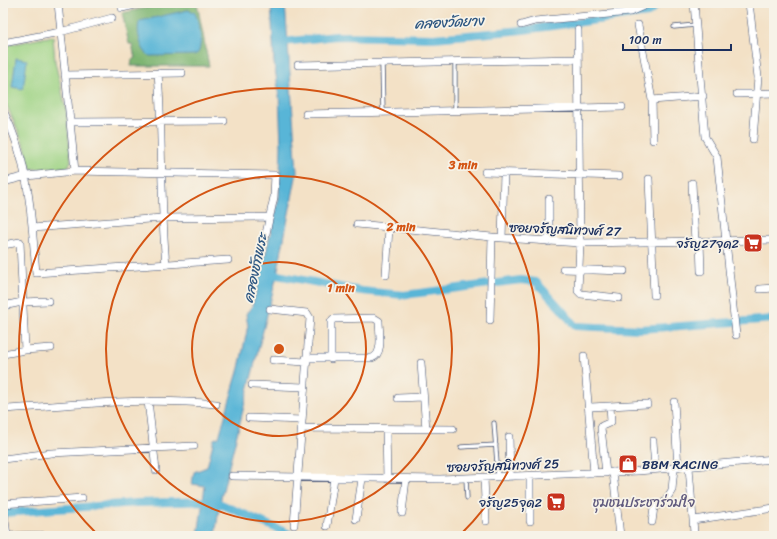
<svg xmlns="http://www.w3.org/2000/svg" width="777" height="539" viewBox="0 0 777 539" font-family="Sriracha,'Playpen Sans Thai',sans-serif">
  <rect width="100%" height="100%" fill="#f7f3e8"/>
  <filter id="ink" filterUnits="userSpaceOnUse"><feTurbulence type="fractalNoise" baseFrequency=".025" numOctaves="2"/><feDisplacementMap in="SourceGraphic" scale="8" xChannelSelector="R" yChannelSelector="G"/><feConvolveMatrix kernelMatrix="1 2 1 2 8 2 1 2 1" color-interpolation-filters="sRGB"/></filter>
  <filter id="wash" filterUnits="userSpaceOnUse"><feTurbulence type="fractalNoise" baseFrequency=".012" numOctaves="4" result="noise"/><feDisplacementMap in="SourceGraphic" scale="16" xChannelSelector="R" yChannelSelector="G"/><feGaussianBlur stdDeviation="0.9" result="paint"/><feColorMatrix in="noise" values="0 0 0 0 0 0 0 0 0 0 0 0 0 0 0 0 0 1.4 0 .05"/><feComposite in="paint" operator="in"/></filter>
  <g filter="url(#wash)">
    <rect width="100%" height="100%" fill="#f3e1c6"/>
    <path fill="#9ed384" stroke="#5c8171" d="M 53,36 L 55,62 L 66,109 L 71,161 L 68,167 L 31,169 L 25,147 L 3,97 L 3,46 Z"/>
    <path fill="#7eb572" stroke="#4c7268" d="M 169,3 L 197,3 L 209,66 L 131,66 L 132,59 L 135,58 L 132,44 L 129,44 L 122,13 Z"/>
    <path fill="#59b5d7" stroke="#3a729a" d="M 271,3 L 285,3 L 297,172 L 277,275 L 220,502 L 215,536 L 198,536 L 205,486 L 192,484 L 194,472 L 207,467 L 214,439 L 219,437 L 239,368 L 248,326 L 246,314 L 252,306 L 257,290 L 279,198 L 281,146 L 279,93 L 274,63 Z
      M 188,10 L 194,12 C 200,20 203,44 198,53 L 194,55 L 150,56 C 141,52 135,29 140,21 Z
      M 16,58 L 27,60 L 23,89 L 12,87 Z"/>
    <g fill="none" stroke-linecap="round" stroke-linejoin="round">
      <path stroke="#59b5d7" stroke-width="8" d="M 283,42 L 336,36 L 434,38 L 523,30 L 648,13 L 659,3
        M 272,274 L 361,291 L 404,295 L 521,280 L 536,282 L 562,310 L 575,326 L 641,329 L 774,319
        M 3,513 L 136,503 L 214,501 L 294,536
        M 771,536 L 774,535"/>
    </g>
  </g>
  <g filter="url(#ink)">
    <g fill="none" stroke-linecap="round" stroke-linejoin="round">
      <g stroke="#3b4a6e" stroke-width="5">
        <path id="lane" d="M 674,27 L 696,25
          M 455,62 L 455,111
          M 382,63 L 383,112
          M 494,423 L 498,477
          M 461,447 L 496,445
          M 466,478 L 467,498"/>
      </g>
      <g stroke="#3b4a6e" stroke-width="8">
        <path id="street" d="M 58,3 L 75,171
          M 121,3 L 122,8 L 144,3
          M 694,3 L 705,137 L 717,157 L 736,335
          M 749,3 L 758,77 L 753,139
          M 521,25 L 535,21 L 630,12 L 650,3
          M 638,25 L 652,100 L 653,140
          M 578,30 L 580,243 L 578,291 L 581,294 L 619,298
          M 3,43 L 60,32 L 112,18
          M 298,65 L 578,59
          M 158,73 C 163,137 160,201 166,265
          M 65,75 L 182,73
          M 737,94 L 774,93
          M 652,100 L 703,96
          M 3,110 C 30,164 31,215 36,273 L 228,260
          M 306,114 L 622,107
          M 71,122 L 224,121
          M 485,172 L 619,176
          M 649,179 L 654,295
          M 3,182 L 27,176 L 75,171 L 275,175 L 274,197 L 265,238
          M 692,183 L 695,242
          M 357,224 L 502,238 L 580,243 L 774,240
          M 32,228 L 162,218 L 270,217
          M 502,238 L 504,173
          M 549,242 L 549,199
          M 700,242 L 701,271
          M 3,245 L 20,242 L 25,350
          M 563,269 L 624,271
          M 386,275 L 389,228
          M 760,289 L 774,288
          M 3,306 L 22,302 L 48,301
          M 270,309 L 307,313 L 310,318 L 294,525
          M 490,320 L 492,237
          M 3,354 L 25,350 L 51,348
          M 584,356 L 594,473
          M 306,358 L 372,358 C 384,354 379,331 379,321 L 374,318 L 333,319 L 331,322 L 331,359
          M 273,360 L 306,362
          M 421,363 L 426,429
          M 252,385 L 304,387
          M 398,398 L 423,397
          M 148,401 L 156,470
          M 674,402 L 678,468
          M 591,407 L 647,404
          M 3,409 C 74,405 145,397 216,404
          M 249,418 L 302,420
          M 301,428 L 453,429
          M 386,429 L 387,479
          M 509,437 L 510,477
          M 653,441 L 655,469
          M 3,459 L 51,453 L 194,446
          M 689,467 L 694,533
          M 613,472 L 620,536
          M 606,473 L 601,428 L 602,426 L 611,422 L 610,406
          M 232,476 L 440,479 L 638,471 L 774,459
          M 484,478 L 486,521
          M 3,504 L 82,498
          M 3,504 L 7,536 L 41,535
          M 402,513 L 406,479
          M 356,519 L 362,479
          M 693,520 L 774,508
          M 530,521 L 530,476
          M 652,522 L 654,507 L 664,503 L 672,490 L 674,468
          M 327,526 L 334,478"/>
      </g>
      <use href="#lane" stroke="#fff" stroke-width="3.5"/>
      <use href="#street" stroke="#fff" stroke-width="7"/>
    </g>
  </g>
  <g fill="none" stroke="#d45514" stroke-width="2">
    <circle cx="279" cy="349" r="87"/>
    <circle cx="279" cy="349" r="173"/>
    <path d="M97 534A260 260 0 1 1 461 534"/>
  </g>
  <defs>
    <g id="supermarket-square" transform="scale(1)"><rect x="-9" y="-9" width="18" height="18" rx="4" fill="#c8321e" stroke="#f7f3e8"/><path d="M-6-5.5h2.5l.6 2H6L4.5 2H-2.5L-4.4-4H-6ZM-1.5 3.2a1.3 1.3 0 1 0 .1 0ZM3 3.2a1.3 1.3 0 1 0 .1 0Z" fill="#fff"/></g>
    <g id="shop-square" transform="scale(1)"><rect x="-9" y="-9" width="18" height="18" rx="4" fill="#c8321e" stroke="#f7f3e8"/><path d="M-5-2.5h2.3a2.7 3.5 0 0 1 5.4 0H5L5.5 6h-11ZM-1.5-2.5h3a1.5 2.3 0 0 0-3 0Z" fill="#fff"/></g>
  </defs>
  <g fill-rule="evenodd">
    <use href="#supermarket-square" x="753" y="243"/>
    <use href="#shop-square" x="628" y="464"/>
    <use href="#supermarket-square" x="556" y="502"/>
  </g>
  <g text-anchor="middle" stroke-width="3.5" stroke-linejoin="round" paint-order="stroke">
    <g font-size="13" fill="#1b2f5e" stroke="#f7f3e8">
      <text transform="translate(565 229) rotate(2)" y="5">ซอยจรัญสนิทวงศ์ 27</text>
      <text transform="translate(503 465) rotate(-2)" y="5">ซอยจรัญสนิทวงศ์ 25</text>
    </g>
    <g font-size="13" fill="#1b2f5e" stroke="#f7f3e8" text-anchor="end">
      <text x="739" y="248">จรัญ27จุด2</text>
      <text x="642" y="469" text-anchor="start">BBM RACING</text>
      <text x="542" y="507">จรัญ25จุด2</text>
    </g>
    <g font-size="14" font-style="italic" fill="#2e5782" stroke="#f7f3e8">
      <text transform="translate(449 22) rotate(-3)" y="5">คลองวัดยาง</text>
      <text transform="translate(255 268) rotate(-78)" y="5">คลองชักพระ</text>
    </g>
    <g font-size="14" fill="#605a7e" stroke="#f7f3e8">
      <text x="644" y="507">ชุมชนประชาร่วมใจ</text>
    </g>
  </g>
  <circle cx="279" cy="349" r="6" fill="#d45514" stroke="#f7f3e8" stroke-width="2"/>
  <g font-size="12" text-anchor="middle" font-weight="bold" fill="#d45514" stroke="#f7f3e8" stroke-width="3.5" stroke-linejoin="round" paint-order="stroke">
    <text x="463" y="169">3 min</text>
    <text x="401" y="231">2 min</text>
    <text x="341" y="292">1 min</text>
  </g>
  <rect width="777" height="539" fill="none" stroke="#f7f3e8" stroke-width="16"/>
  <path d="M623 44v6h108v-6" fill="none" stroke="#1b2f5e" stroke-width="2"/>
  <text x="629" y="44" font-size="12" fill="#1b2f5e" stroke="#f7f3e8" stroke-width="3" paint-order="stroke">100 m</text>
</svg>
